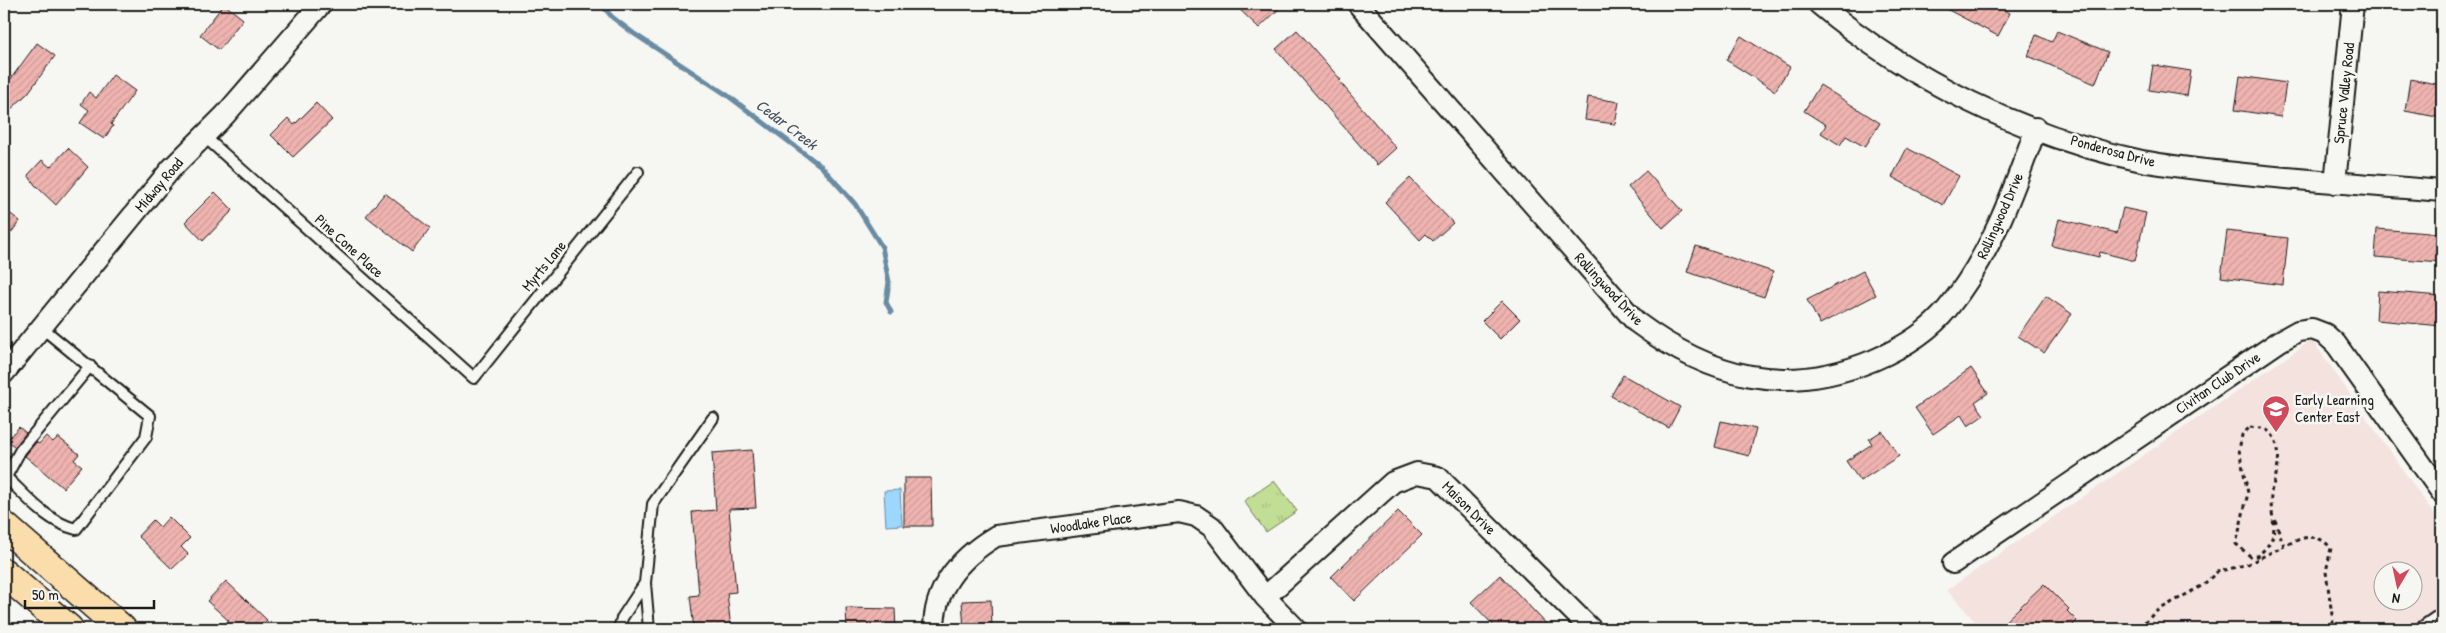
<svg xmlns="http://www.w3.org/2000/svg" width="2446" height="633" viewBox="0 0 2446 633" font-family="'Patrick Hand',sans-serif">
  <defs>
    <pattern id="park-tufts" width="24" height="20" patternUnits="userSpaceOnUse" patternTransform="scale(1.25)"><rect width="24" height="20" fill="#c2de95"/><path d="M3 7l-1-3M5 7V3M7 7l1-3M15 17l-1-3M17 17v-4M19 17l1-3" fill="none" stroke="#a6be80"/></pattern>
    <pattern id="building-hatch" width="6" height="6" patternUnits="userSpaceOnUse" patternTransform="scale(1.25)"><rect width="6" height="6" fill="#f0b4b0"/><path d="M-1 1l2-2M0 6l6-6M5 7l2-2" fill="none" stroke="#cd9a97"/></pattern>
  </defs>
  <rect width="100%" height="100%" fill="#f6f6f2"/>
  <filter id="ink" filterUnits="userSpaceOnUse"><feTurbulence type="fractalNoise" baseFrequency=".02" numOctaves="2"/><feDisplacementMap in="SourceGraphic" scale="10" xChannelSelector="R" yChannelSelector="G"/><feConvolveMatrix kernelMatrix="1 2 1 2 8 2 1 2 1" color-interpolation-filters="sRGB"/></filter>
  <g filter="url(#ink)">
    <path fill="#f4e2de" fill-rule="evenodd" d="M 2312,340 L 2442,526 L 2442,629 L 1982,629 L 1947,590 ZM 2384,570 L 2414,570 L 2414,600 L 2384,600 Z"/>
    <path fill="url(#park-tufts)" stroke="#6f7d58" d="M 1274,481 L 1297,511 L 1266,532 L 1244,501 Z"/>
    <path fill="#9dd7fd" stroke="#698ca3" d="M 900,490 L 902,525 L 886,526 L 884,491 Z"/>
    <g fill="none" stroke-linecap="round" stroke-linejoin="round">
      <path stroke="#698ca3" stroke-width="5" d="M 601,4 L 612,17 L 633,33 L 727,95 L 821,166 L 855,204 L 882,247 L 889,282 L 886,302 L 891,312"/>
    </g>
    <path fill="url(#building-hatch)" stroke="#1c1c1c" d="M 224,4 L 243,19 L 219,50 L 200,35 Z
      M 1234,4 L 1284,4 L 1259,28 Z
      M 1937,4 L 1992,4 L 2010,13 L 1998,36 Z
      M 1297,30 L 1341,80 L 1339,81 L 1396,148 L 1377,165 L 1276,49 Z
      M 2057,31 L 2108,52 L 2095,84 L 2028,56 L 2036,35 L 2052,42 Z
      M 1741,36 L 1790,67 L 1775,91 L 1726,60 Z
      M 37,43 L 55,56 L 28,93 L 4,116 L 4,88 Z
      M 2153,65 L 2191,71 L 2187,96 L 2149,90 Z
      M 113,75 L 135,91 L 111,124 L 113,126 L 104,139 L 80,123 L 89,110 L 81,104 L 89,92 L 96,98 Z
      M 2240,76 L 2286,83 L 2281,117 L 2235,110 Z
      M 2410,79 L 2442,85 L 2442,118 L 2405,111 Z
      M 1820,85 L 1880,123 L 1865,147 L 1846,136 L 1840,145 L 1821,133 L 1826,125 L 1804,111 Z
      M 1588,97 L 1619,102 L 1615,124 L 1585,120 Z
      M 316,103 L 332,120 L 293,157 L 271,135 L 288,118 L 294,125 Z
      M 68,148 L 88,167 L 56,205 L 35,185 L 28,175 L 42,160 L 50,167 Z
      M 1907,148 L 1959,176 L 1943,205 L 1892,177 Z
      M 1646,171 L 1682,211 L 1663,228 L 1628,187 Z
      M 1410,178 L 1453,223 L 1433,241 L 1426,234 L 1420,240 L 1385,202 Z
      M 215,192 L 233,210 L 203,241 L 185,222 Z
      M 385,193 L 430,228 L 412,252 L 366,216 Z
      M 2123,208 L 2146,213 L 2135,261 L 2100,252 L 2099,257 L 2052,246 L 2059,219 L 2117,233 Z
      M 4,209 L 20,221 L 4,242 Z
      M 2377,229 L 2442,234 L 2442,262 L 2375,257 Z
      M 2227,231 L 2288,238 L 2283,285 L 2221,277 Z
      M 1696,246 L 1773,272 L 1764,297 L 1687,272 Z
      M 1863,271 L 1876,295 L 1820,324 L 1807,300 Z
      M 2378,291 L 2442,296 L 2442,326 L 2376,320 Z
      M 2046,296 L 2072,314 L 2044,353 L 2018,336 Z
      M 1502,301 L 1520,319 L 1500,339 L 1482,321 Z
      M 1971,368 L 1988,393 L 1975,402 L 1984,415 L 1968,426 L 1961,415 L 1933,434 L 1915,408 Z
      M 1623,375 L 1680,407 L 1669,428 L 1611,396 Z
      M 1721,421 L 1756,429 L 1749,456 L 1715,447 Z
      M 19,427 L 26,433 L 15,447 L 7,440 Z
      M 1882,431 L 1899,456 L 1860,481 L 1846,461 L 1872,444 L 1869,439 Z
      M 46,436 L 53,442 L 58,437 L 79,454 L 74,460 L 82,466 L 63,488 L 25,456 L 36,442 L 39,444 Z
      M 752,450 L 756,508 L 729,509 L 736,592 L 727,593 L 731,629 L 694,629 L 690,596 L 699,595 L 692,512 L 716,510 L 712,453 Z
      M 904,478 L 931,478 L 932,526 L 904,526 Z
      M 1398,511 L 1422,535 L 1354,601 L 1331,577 Z
      M 169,517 L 190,538 L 181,547 L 188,554 L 172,569 L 138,536 L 153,520 L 160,527 Z
      M 1500,575 L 1551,629 L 1497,629 L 1471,602 Z
      M 226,581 L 267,620 L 258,629 L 221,629 L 229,621 L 207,601 Z
      M 2044,584 L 2069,609 L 2067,611 L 2077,621 L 2069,629 L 1997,629 Z
      M 991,600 L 992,629 L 964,629 L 962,601 Z
      M 846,608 L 895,609 L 896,629 L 847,629 Z"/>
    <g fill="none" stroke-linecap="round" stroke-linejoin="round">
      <g stroke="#1c1c1c" stroke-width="14">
        <path id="service" d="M 205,137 L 474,378 L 638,172
          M 41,327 L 150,416 L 146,437 L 76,529 C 47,522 26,496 6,477 L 20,451 L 90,366
          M 619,629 L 622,618 L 645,583
          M 649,629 L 645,583 L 653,504 L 713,418
          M 2419,629 L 2442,613"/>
      </g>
      <g stroke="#1c1c1c" stroke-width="24">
        <path id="minor" d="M 1358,4 L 1636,322 C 1711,378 1786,397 1874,360 C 1902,348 1929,332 1948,308 C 1991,255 2013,192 2036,128
          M 1819,4 C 1909,80 2026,137 2142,161 C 2179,168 2217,171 2254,175 C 2317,181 2379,186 2442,191
          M 2335,183 L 2353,4
          M 4,373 L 171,169 L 225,115 L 321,4
          M 1953,563 L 2280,341 L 2298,331 L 2312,329 L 2325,334 L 2336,344 L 2442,493
          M 1265,597 L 1393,482 L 1417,473 L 1438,477 L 1591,629
          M 934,629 C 934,587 961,557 996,536 L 1179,512 L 1196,516 L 1212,527 L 1265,597 L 1296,629"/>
      </g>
      <g stroke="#1c1c1c" stroke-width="31">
        <path id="trunk" d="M 4,526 L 122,629
          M 4,573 L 69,629"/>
      </g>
      <path stroke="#1c1c1c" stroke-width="3" stroke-dasharray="4 4" stroke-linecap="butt" d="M 2250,427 C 2254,428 2261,427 2265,429 C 2281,437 2280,461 2276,475 C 2275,481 2272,486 2271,493 C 2269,521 2285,534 2257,556 L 2250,556 L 2236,544 L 2248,493 L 2239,450 L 2242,435 Z
        M 2275,520 L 2284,546 C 2303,537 2316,531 2331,548 L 2326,572 L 2334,629
        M 2139,629 L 2155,612 L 2203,585 L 2217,572 L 2248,564 L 2284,546"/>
      <use href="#service" stroke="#f6f6f2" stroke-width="10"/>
      <use href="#minor" stroke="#f6f6f2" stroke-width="20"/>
      <use href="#trunk" stroke="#faddab" stroke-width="28"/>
    </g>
  </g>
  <defs>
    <g id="school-pin" transform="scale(1.4375)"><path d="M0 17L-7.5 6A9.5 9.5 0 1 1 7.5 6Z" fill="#d1495b" stroke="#f6f6f2"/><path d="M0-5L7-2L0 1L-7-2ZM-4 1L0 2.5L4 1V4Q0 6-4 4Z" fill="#fff"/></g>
  </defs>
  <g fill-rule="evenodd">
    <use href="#school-pin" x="2276" y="409"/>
  </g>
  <g text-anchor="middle" stroke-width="5" stroke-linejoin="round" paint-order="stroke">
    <g font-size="15" fill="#1c1c1c" stroke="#f6f6f2">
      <text transform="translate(2344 93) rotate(-84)" y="5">Spruce Valley Road</text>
      <text transform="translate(2113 151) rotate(15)" y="5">Ponderosa Drive</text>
      <text transform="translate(159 185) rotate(-50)" y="5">Midway Road</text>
      <text transform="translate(2000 216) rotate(-66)" y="5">Rollingwood Drive</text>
      <text transform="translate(349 246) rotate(42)" y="5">Pine Cone Place</text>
      <text transform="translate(544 266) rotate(-51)" y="5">Myrts Lane</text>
      <text transform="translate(1609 289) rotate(47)" y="5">Rollingwood Drive</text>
      <text transform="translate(2218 383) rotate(-34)" y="5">Civitan Club Drive</text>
      <text transform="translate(1469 508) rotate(45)" y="5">Maison Drive</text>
      <text transform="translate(1091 523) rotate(-8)" y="5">Woodlake Place</text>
    </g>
    <g font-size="15" fill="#1c1c1c" stroke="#f6f6f2" text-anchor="start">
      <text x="2295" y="405">Early Learning<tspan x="2295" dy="17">Center East</tspan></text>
    </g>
    <g font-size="16" font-style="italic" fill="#435460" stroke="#f6f6f2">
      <text transform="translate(787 124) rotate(37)" y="6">Cedar Creek</text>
    </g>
  </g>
  <rect width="2446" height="633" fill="none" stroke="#f6f6f2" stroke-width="20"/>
  <rect x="10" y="10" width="2426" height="613" fill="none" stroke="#1c1c1c" stroke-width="2" filter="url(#ink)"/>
  <g transform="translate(2398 586) rotate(189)"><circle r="24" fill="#f6f6f2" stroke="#9f9f9c"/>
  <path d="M0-4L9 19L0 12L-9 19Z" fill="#d1495b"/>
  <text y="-8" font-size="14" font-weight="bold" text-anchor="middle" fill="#1c1c1c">N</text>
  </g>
  <path d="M25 600v8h129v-8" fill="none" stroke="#1c1c1c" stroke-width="2.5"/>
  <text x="32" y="600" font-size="15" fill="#1c1c1c" stroke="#f6f6f2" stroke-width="4" paint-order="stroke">50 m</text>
</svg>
